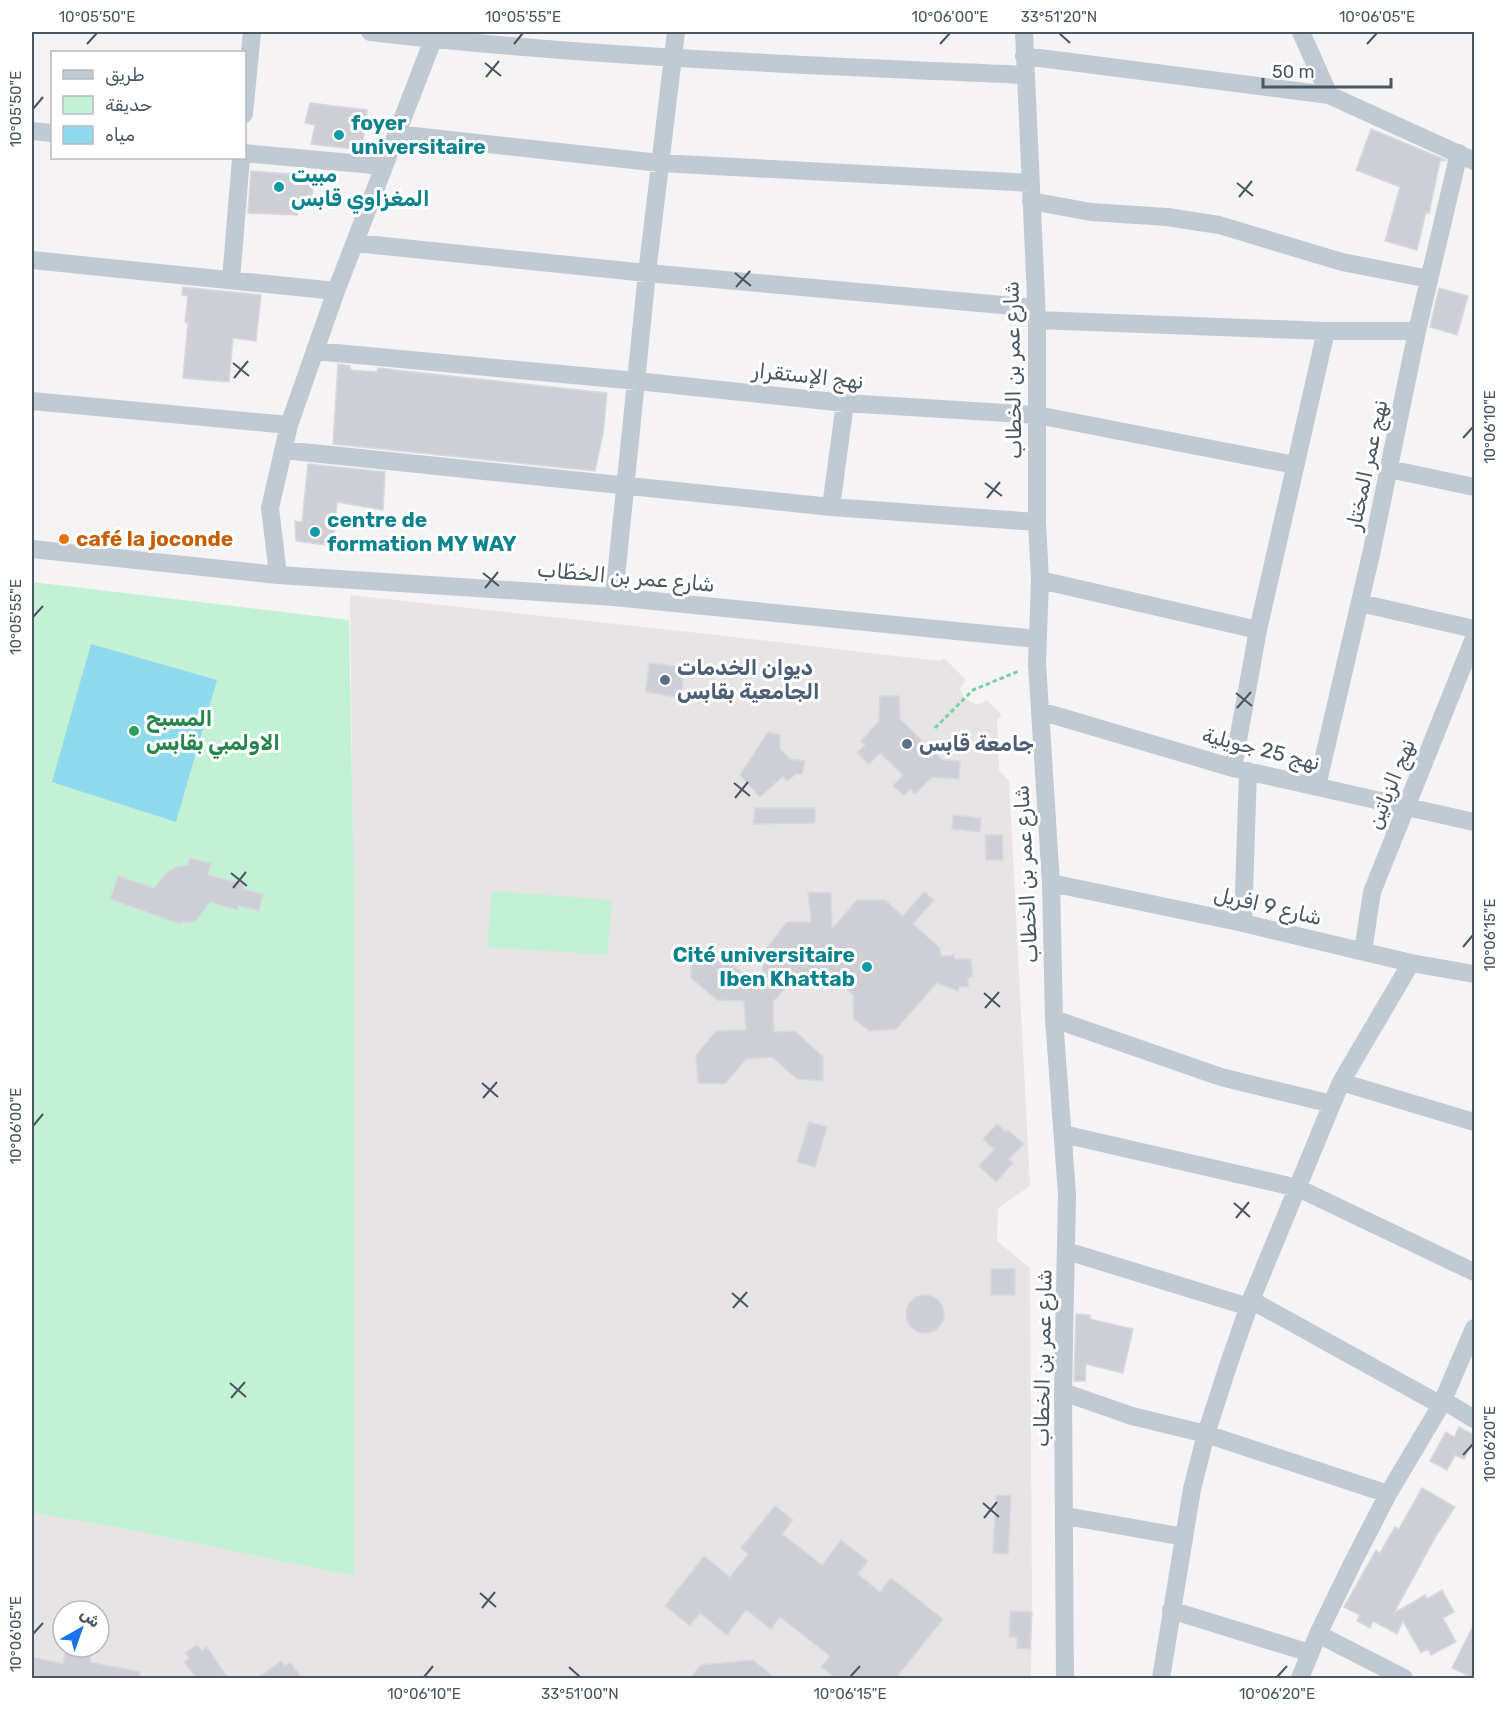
<svg xmlns="http://www.w3.org/2000/svg" width="1506" height="1710" viewBox="0 0 1506 1710" font-family="Rubik,'Noto Naskh Arabic',sans-serif">
  <rect width="100%" height="100%" fill="#f5f3f3"/>
  <path fill="#e6e4e5" fill-rule="evenodd" d="M 350,595 L 717,635 L 939,661 L 944,658 L 966,680 L 960,689 L 965,699 L 977,705 L 987,700 L 1002,715 L 997,720 L 999,770 L 1009,781 L 1030,1186 L 998,1208 L 997,1241 L 1030,1268 L 1032,1612 L 1031,1678 L 32,1678 L 32,1513 L 116,1527 L 354,1576 L 354,938 ZM 63,1611 L 99,1611 L 99,1647 L 63,1647 Z"/>
  <path fill="#c3f1d5" d="M 32,582 L 349,620 L 354,893 L 354,1576 L 116,1527 L 32,1513 Z
    M 492,891 L 612,900 L 607,955 L 487,947 Z"/>
  <path fill="#90daee" d="M 91,644 L 217,680 L 176,822 L 52,782 Z"/>
  <path fill="#cdcfd5" stroke="#d7d9de" stroke-width="1.5" d="M 310,103 L 367,110 L 362,150 L 311,144 L 315,125 L 305,123 Z
    M 1371,129 L 1446,160 L 1440,161 L 1429,213 L 1426,212 L 1417,250 L 1385,241 L 1400,187 L 1356,170 Z
    M 251,171 L 315,176 L 312,198 L 301,199 L 297,215 L 248,213 Z
    M 183,287 L 261,295 L 256,341 L 233,338 L 229,382 L 183,378 L 188,323 L 185,322 L 188,296 L 182,295 Z
    M 1439,288 L 1468,296 L 1457,335 L 1430,327 Z
    M 338,364 L 350,366 L 351,370 L 377,372 L 378,368 L 607,393 L 603,434 L 595,471 L 333,444 Z
    M 308,464 L 385,472 L 383,510 L 337,502 L 333,546 L 296,541 L 295,521 L 302,522 Z
    M 649,663 L 684,667 L 681,698 L 646,692 Z
    M 880,696 L 899,696 L 900,719 L 942,760 L 960,761 L 959,779 L 932,777 L 915,794 L 910,789 L 904,795 L 893,786 L 903,775 L 880,753 L 869,764 L 857,753 L 865,745 L 861,741 L 879,721 Z
    M 768,732 L 780,735 L 780,749 L 790,759 L 805,761 L 802,774 L 796,774 L 787,781 L 783,776 L 760,797 L 740,775 Z
    M 755,808 L 815,808 L 815,823 L 753,824 Z
    M 953,815 L 981,818 L 980,832 L 952,829 Z
    M 985,835 L 1002,835 L 1003,860 L 986,860 Z
    M 190,858 L 211,863 L 208,875 L 245,884 L 243,889 L 263,894 L 259,911 L 239,906 L 238,910 L 210,902 L 197,920 L 189,923 L 181,922 L 180,924 L 110,899 L 118,876 L 154,888 L 167,872 L 176,867 L 188,865 Z
    M 808,892 L 831,893 L 832,929 L 857,900 L 885,900 L 903,916 L 924,892 L 934,900 L 913,924 L 940,948 L 941,956 L 954,955 L 954,959 L 971,959 L 973,976 L 968,978 L 968,987 L 960,986 L 958,991 L 937,983 L 896,1029 L 869,1031 L 854,1019 L 853,995 L 839,982 L 788,984 L 773,1002 L 774,1032 L 795,1031 L 823,1057 L 823,1081 L 797,1079 L 772,1057 L 746,1059 L 725,1084 L 698,1083 L 696,1055 L 716,1031 L 746,1030 L 744,1001 L 717,1000 L 691,978 L 691,952 L 715,949 L 763,991 L 762,954 L 787,922 L 811,922 Z
    M 809,1122 L 827,1127 L 815,1167 L 797,1162 Z
    M 997,1124 L 1006,1132 L 1008,1130 L 1024,1144 L 1009,1159 L 1013,1163 L 996,1182 L 979,1166 L 994,1149 L 983,1139 Z
    M 991,1269 L 1015,1269 L 1015,1295 L 991,1295 Z
    M906 1314a19 19 0 1 1 38 0a19 19 0 1 1-38 0Z
    M 1076,1314 L 1090,1315 L 1090,1319 L 1133,1329 L 1123,1373 L 1086,1364 L 1085,1381 L 1074,1381 Z
    M 1459,1427 L 1474,1435 L 1474,1440 L 1464,1459 L 1455,1455 L 1447,1470 L 1430,1461 L 1446,1432 L 1454,1437 Z
    M 1422,1488 L 1455,1507 L 1436,1536 L 1394,1613 L 1425,1595 L 1427,1599 L 1442,1590 L 1454,1612 L 1443,1618 L 1456,1642 L 1431,1655 L 1428,1649 L 1421,1653 L 1403,1621 L 1397,1634 L 1373,1621 L 1370,1628 L 1357,1621 L 1360,1615 L 1344,1607 L 1376,1550 L 1380,1553 L 1395,1527 L 1399,1529 Z
    M 996,1495 L 1011,1496 L 1008,1554 L 993,1553 Z
    M 775,1506 L 793,1520 L 782,1534 L 822,1565 L 841,1540 L 868,1561 L 858,1574 L 880,1592 L 891,1578 L 943,1619 L 896,1678 L 836,1678 L 821,1667 L 830,1656 L 780,1617 L 771,1629 L 746,1610 L 727,1635 L 700,1613 L 690,1626 L 665,1606 L 704,1556 L 730,1577 L 748,1554 L 741,1548 Z
    M 1010,1611 L 1032,1612 L 1030,1649 L 1017,1648 L 1017,1637 L 1009,1637 Z
    M 1474,1624 L 1474,1678 L 1473,1678 L 1452,1668 Z
    M 197,1645 L 202,1651 L 207,1647 L 228,1678 L 196,1678 L 184,1662 L 189,1658 L 185,1653 Z
    M 66,1650 L 91,1655 L 90,1662 L 140,1672 L 139,1678 L 32,1678 L 32,1657 L 63,1664 Z
    M 753,1660 L 775,1678 L 690,1678 L 701,1665 Z
    M 281,1661 L 285,1666 L 290,1662 L 302,1678 L 258,1678 Z"/>
  <g fill="none" stroke-linecap="round" stroke-linejoin="round">
    <path stroke="#7ad0a6" stroke-width="3" stroke-dasharray="4.5 3" stroke-linecap="butt" d="M 935,728 L 973,690 L 1019,671"/>
    <path stroke="#c1cad2" stroke-width="18" d="M 370,32 C 587,57 806,65 1024,75
      M 1024,32 L 1037,320 L 1037,522 L 1040,580 L 1037,664 L 1051,883 L 1054,1019 L 1067,1194 L 1063,1392 L 1065,1678
      M 1301,32 L 1329,95 L 1474,161
      M 1024,56 L 1329,95
      M 244,114 L 252,32
      M 32,131 L 52,133
      M 396,134 L 660,163 L 1030,183
      M 244,153 L 384,166
      M 1031,201 L 1091,212 L 1167,217 L 1219,225 L 1342,262 L 1429,279
      M 355,243 L 647,273 L 1036,308
      M 32,260 L 336,291
      M 231,280 L 241,158
      M 1037,320 L 1326,331 L 1417,331
      M 315,351 L 637,381 L 845,403 L 1037,415 L 1295,465
      M 32,401 L 289,425
      M 283,450 L 831,507 L 1037,522
      M 1389,469 L 1474,487
      M 831,507 L 845,403
      M 32,549 L 278,575 L 614,597 L 1037,639
      M 278,575 L 270,508 L 289,425 L 336,291 L 436,32
      M 1040,580 L 1258,630
      M 614,597 L 647,273 L 676,32
      M 1360,603 L 1474,629
      M 1040,711 L 1233,768 L 1474,822
      M 1233,768 L 1258,630 L 1326,331
      M 1317,786 L 1372,550 L 1417,331 L 1459,153
      M 1051,883 L 1243,923 L 1411,963 L 1474,974
      M 1243,923 L 1248,771
      M 1363,951 L 1372,892 L 1474,638
      M 1054,1019 L 1221,1077 L 1332,1104
      M 1341,1082 L 1474,1122
      M 1063,1134 L 1298,1188 L 1474,1272
      M 1067,1251 L 1249,1307
      M 1251,1300 L 1441,1405
      M 1063,1392 L 1132,1416 L 1206,1434 L 1388,1494
      M 1443,1400 L 1474,1419
      M 1066,1516 L 1184,1537
      M 1171,1610 L 1310,1653
      M 1318,1634 L 1404,1678
      M 1161,1678 L 1192,1489 L 1206,1434 L 1229,1363 L 1251,1300 L 1341,1082 L 1411,963
      M 1300,1678 L 1318,1634 L 1352,1564 L 1388,1494 L 1441,1405 L 1474,1328"/>
  </g>
  <path fill="none" stroke="#4a5661" stroke-width="2" d="M 1059,33 L 1070,43M 87,44 L 97,33M 514,44 L 523,33M 940,44 L 950,33M 1367,44 L 1377,33M 485,63 L 501,76M 486,77 L 499,61M 33,109 L 43,97M 1237,183 L 1253,196M 1239,197 L 1252,181M 735,273 L 751,286M 736,287 L 750,271M 233,363 L 249,376M 234,378 L 248,361M 1463,438 L 1473,427M 985,483 L 1002,496M 987,498 L 1000,482M 483,573 L 499,586M 485,588 L 498,572M 33,617 L 43,606M 1236,693 L 1252,706M 1237,708 L 1251,692M 734,783 L 750,796M 735,798 L 748,782M 231,873 L 247,886M 233,888 L 246,872M 1463,947 L 1473,935M 984,993 L 1000,1007M 985,1008 L 999,992M 482,1083 L 498,1097M 483,1098 L 497,1082M 33,1126 L 43,1114M 1234,1203 L 1250,1217M 1236,1218 L 1249,1202M 732,1293 L 748,1307M 733,1308 L 747,1292M 230,1383 L 246,1397M 231,1398 L 245,1382M 1463,1455 L 1473,1444M 983,1503 L 999,1517M 984,1518 L 997,1502M 480,1593 L 496,1607M 482,1608 L 495,1592M 33,1634 L 43,1623M 569,1667 L 580,1677M 424,1677 L 433,1666M 850,1677 L 860,1666M 1277,1677 L 1287,1666"/>
  <g fill="#0f9aa8" stroke="#fff" stroke-width="2">
    <circle cx="339" cy="135" r="6"/>
    <circle cx="279" cy="187" r="6"/>
    <circle cx="315" cy="532" r="6"/>
    <circle cx="867" cy="967" r="6"/>
  </g>
  <circle fill="#e8710a" stroke="#fff" stroke-width="2" cx="64" cy="539" r="6"/>
  <g fill="#5c6f8a" stroke="#fff" stroke-width="2">
    <circle cx="665" cy="680" r="6"/>
    <circle cx="907" cy="744" r="6"/>
  </g>
  <circle fill="#2e9e5b" stroke="#fff" stroke-width="2" cx="134" cy="731" r="6"/>
  <g text-anchor="middle" stroke-width="6" stroke-linejoin="round" paint-order="stroke">
    <g font-size="21" font-weight="bold" fill="#0d838f" stroke="#fff" text-anchor="start">
      <text x="351" y="130">foyer<tspan x="351" dy="24">universitaire</tspan></text>
      <text x="291" y="182">مبيت<tspan x="291" dy="24">المغزاوي قابس</tspan></text>
      <text x="327" y="527">centre de<tspan x="327" dy="24">formation MY WAY</tspan></text>
      <text x="855" y="962" text-anchor="end">Cité universitaire<tspan x="855" dy="24">Iben Khattab</tspan></text>
    </g>
    <g font-size="21" fill="#4a5661" stroke="#fff">
      <text transform="translate(1013 370) rotate(-91)" y="7">شارع عمر بن الخطاب</text>
      <text transform="translate(808 376) rotate(6)" y="7">نهج الإستقرار</text>
      <text transform="translate(1367 465) rotate(-78)" y="7">نهج عمر المختار</text>
      <text transform="translate(626 577) rotate(5)" y="7">شارع عمر بن الخطّاب</text>
      <text transform="translate(1261 749) rotate(14)" y="7">نهج 25 جويلية</text>
      <text transform="translate(1391 784) rotate(-68)" y="7">نهج الزياتين</text>
      <text transform="translate(1026 874) rotate(-93)" y="7">شارع عمر بن الخطاب</text>
      <text transform="translate(1268 906) rotate(13)" y="7">شارع 9 افريل</text>
      <text transform="translate(1043 1358) rotate(-89)" y="7">شارع عمر بن الخطاب</text>
    </g>
    <g font-size="21" font-weight="bold" fill="#c56008" stroke="#fff" text-anchor="start">
      <text x="76" y="546">café la joconde</text>
    </g>
    <g font-size="21" font-weight="bold" fill="#4e5e75" stroke="#fff" text-anchor="start">
      <text x="677" y="675">ديوان الخدمات<tspan x="677" dy="24">الجامعية بقابس</tspan></text>
      <text x="919" y="751">جامعة قابس</text>
    </g>
    <g font-size="21" font-weight="bold" fill="#27864d" stroke="#fff" text-anchor="start">
      <text x="146" y="726">المسبح<tspan x="146" dy="24">الاولمبي بقابس</tspan></text>
    </g>
  </g>
  <rect width="1506" height="1710" fill="none" stroke="#ffffff" stroke-width="66"/>
  <rect x="51" y="51" width="195" height="108" fill="#ffffff" stroke="#b7bbc0" stroke-width="1.5"/>
  <rect x="63" y="70" width="30" height="9" fill="#c1cad2" stroke="#b7bbc0" stroke-width="1.5"/>
  <text x="105" y="81" font-size="18" fill="#4a5661">طريق</text>
  <rect x="63" y="96" width="30" height="18" fill="#c3f1d5" stroke="#b7bbc0" stroke-width="1.5"/>
  <text x="105" y="111" font-size="18" fill="#4a5661">حديقة</text>
  <rect x="63" y="126" width="30" height="18" fill="#90daee" stroke="#b7bbc0" stroke-width="1.5"/>
  <text x="105" y="141" font-size="18" fill="#4a5661">مياه</text>
  <g transform="translate(81 1629) rotate(40)"><circle r="28" fill="#ffffff" stroke="#b7bbc0" stroke-width="1.5"/>
  <path d="M0-4.5L10 22L0 15L-10 22Z" fill="#1a73e8"/>
  <text y="-9" font-size="16" font-weight="bold" text-anchor="middle" fill="#4a5661">ش</text>
  </g>
  <path d="M1263 78v9h128v-9" fill="none" stroke="#4a5661" stroke-width="3"/>
  <text x="1272" y="78" font-size="18" fill="#4a5661" stroke="#ffffff" stroke-width="4.5" paint-order="stroke">50 m</text>
  <rect x="33" y="33" width="1440" height="1644" fill="none" stroke="#4a5661" stroke-width="2"/>
  <g font-size="15" text-anchor="middle" fill="#4a5661">
    <text x="97" y="22">10°05'50"E</text>
    <text x="523" y="22">10°05'55"E</text>
    <text x="950" y="22">10°06'00"E</text>
    <text x="1059" y="22">33°51'20"N</text>
    <text x="1377" y="22">10°06'05"E</text>
    <text transform="translate(16 109) rotate(-90)" y="5">10°05'50"E</text>
    <text transform="translate(1490 427) rotate(-90)" y="5">10°06'10"E</text>
    <text transform="translate(16 617) rotate(-90)" y="5">10°05'55"E</text>
    <text transform="translate(1490 935) rotate(-90)" y="5">10°06'15"E</text>
    <text transform="translate(16 1126) rotate(-90)" y="5">10°06'00"E</text>
    <text transform="translate(1490 1444) rotate(-90)" y="5">10°06'20"E</text>
    <text transform="translate(16 1634) rotate(-90)" y="5">10°06'05"E</text>
    <text x="424" y="1699">10°06'10"E</text>
    <text x="580" y="1699">33°51'00"N</text>
    <text x="850" y="1699">10°06'15"E</text>
    <text x="1277" y="1699">10°06'20"E</text>
  </g>
</svg>
